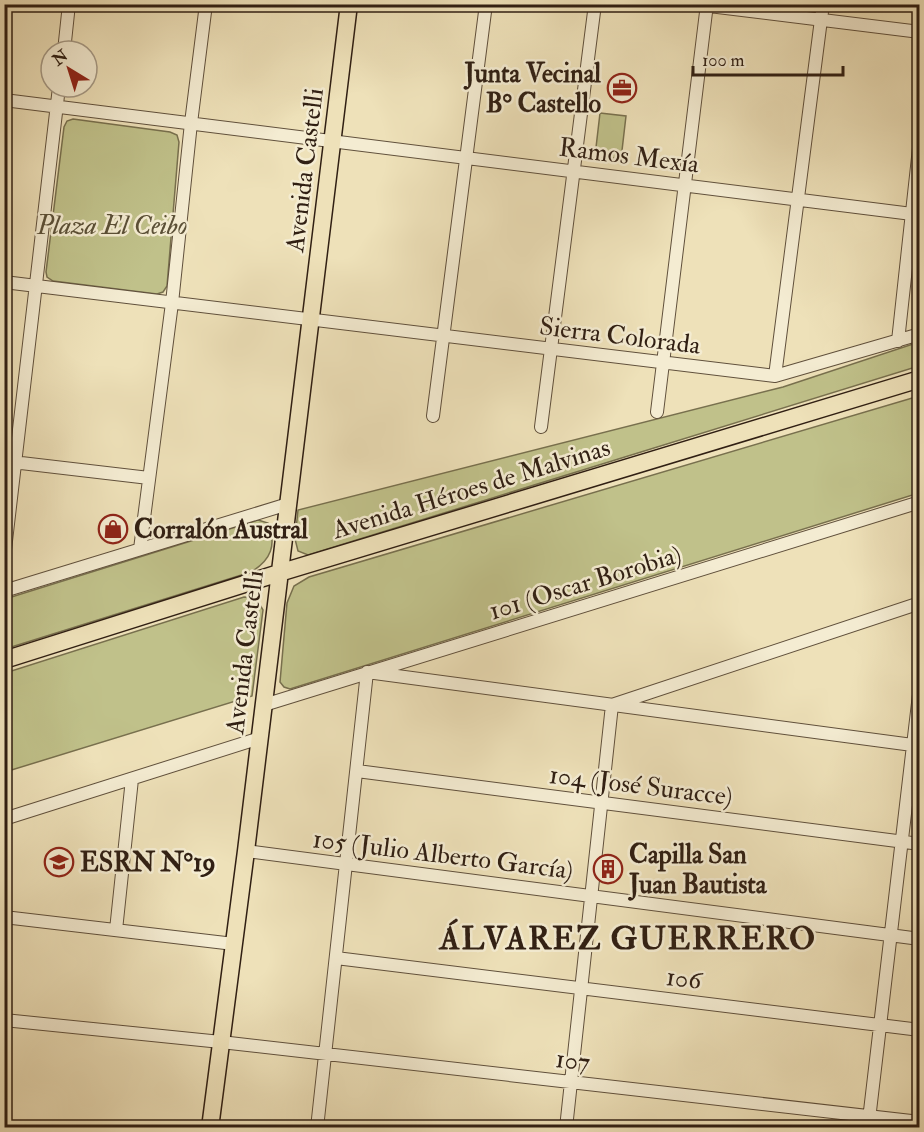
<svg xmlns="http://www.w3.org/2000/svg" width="924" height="1132" viewBox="0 0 924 1132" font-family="'IM FELL Double Pica',serif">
  <rect width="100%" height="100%" fill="#eee1b9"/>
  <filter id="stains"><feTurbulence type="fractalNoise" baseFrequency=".00333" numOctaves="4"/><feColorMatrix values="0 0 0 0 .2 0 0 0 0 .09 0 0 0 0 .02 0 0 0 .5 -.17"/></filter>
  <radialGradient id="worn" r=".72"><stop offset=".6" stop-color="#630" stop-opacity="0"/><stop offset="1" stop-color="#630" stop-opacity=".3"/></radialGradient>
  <path fill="#c0c18a" stroke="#78704e" stroke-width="1.5" d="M 600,113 L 626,116 L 621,159 L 595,156 Z
    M 73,119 L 170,132 L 177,135 L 179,142 L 167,286 L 163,292 L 157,294 L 53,281 L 47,277 L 46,272 L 64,127 L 67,121 Z
    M 919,342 L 919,366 L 308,555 L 298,551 L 295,539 L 298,510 L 783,387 Z
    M 919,396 L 919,493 L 290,689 L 284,687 L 280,682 L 287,603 L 294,586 L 309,577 Z
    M 258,520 L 268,523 C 277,545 271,560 251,572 L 5,649 L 5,599 Z
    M 244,597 L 256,598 L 263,610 L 252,696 L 5,772 L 5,673 Z"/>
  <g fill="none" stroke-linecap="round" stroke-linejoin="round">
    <g stroke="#60503c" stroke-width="14">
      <path id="minor" d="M 693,4 L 920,32
        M 64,51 L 69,4
        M 4,100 L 920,215
        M 4,282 L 775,376 L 920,334
        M 898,341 L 920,139
        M 775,376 L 823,4
        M 657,412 L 707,4
        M 433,416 L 486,4
        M 541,427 L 595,4
        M 4,461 L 149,478
        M 140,549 L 172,303 L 191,123 L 206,4
        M 4,558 L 59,87
        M 4,591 L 288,504
        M 264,705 L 920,502
        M 357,771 L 920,844
        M 4,819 L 260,738
        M 246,851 L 920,939
        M 4,917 L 234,944
        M 116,930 L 132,779
        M 336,958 L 920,1030
        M 4,1020 L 221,1042 L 920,1122
        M 317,1128 L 367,672 L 920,746
        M 566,1128 L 612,705 L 920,603
        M 868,1128 L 920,686"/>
    </g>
    <g stroke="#301f13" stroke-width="19">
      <path id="major" d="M 4,660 L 279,573 L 920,379
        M 210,1128 L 246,851 L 349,4"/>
    </g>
    <use href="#minor" stroke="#f4ecd2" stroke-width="12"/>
    <use href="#major" stroke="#eee1b9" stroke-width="16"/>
  </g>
  <defs>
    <g id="office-ring" transform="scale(1.5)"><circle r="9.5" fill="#f4ecd2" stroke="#8f2418" stroke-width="1.5"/><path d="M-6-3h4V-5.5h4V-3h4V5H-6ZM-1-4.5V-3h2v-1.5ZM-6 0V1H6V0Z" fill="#8f2418"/></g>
    <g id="shop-ring" transform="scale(1.5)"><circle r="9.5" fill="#f4ecd2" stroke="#8f2418" stroke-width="1.5"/><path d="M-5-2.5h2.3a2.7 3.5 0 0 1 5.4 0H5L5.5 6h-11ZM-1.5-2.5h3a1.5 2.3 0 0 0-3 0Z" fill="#8f2418"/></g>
    <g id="school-ring" transform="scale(1.5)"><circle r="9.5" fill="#f4ecd2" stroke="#8f2418" stroke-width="1.5"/><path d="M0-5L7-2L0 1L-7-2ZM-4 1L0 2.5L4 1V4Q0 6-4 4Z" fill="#8f2418"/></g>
    <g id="building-ring" transform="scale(1.5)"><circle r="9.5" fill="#f4ecd2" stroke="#8f2418" stroke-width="1.5"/><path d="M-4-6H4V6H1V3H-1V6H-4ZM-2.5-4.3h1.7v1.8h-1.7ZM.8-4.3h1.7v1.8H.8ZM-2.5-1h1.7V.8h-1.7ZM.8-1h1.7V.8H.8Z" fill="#8f2418"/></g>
  </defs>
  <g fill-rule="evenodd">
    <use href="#office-ring" x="622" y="88"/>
    <use href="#shop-ring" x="113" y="529"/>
    <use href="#school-ring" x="59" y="862"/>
    <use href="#building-ring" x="608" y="869"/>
  </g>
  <g text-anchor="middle" stroke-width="5" stroke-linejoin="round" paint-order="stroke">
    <g font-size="26" font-weight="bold" fill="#301f13" stroke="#f4ecd2" text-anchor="start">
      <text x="601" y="82" text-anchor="end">Junta Vecinal<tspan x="601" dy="30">B° Castello</tspan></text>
      <text x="134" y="538">Corralón Austral</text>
      <text x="629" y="863">Capilla San<tspan x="629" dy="30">Juan Bautista</tspan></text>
      <text x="80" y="871">ESRN N°19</text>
    </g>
    <g font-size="26" fill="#301f13" stroke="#f4ecd2">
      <text transform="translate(629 155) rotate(7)" y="9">Ramos Mexía</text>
      <text transform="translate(304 170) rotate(-83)" y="9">Avenida Castelli</text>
      <text transform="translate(620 335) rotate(7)" y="9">Sierra Colorada</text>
      <text transform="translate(471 488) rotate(-17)" y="9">Avenida Héroes de Malvinas</text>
      <text transform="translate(585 582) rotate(-17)" y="9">101 (Oscar Borobia)</text>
      <text transform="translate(244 652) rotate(-83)" y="9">Avenida Castelli</text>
      <text transform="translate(641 785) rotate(7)" y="9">104 (José Suracce)</text>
      <text transform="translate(443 854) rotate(7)" y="9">105 (Julio Alberto García)</text>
      <text transform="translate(684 978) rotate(7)" y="9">106</text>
      <text transform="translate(573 1060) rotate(7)" y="9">107</text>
    </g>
    <g font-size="26" font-style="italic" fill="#5b5037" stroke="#f4ecd2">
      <text x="112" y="234">Plaza El Ceibo</text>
    </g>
    <g font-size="32" font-weight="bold" letter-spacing="1.5" fill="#301f13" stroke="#f4ecd2">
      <text x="628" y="949">ÁLVAREZ GUERRERO</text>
    </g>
  </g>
  <rect width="924" height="1132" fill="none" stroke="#eee1b9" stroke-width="24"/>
  <rect x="6" y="6" width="912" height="1120" fill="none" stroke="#301f13" stroke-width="3"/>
  <rect x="12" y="12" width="900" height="1108" fill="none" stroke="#301f13" stroke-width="1.5"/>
  <g transform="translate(69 69) rotate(322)"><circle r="28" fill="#f4ecd2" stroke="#a69a86" stroke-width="1.5"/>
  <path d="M0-4.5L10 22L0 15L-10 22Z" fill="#8f2418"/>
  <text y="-9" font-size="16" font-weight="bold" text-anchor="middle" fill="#301f13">N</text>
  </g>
  <path d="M693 66v9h150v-9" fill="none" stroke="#301f13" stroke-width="3"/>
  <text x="702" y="66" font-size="18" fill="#301f13" stroke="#f4ecd2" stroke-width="4.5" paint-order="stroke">100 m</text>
  <rect width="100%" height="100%" filter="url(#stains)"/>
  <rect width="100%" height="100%" fill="url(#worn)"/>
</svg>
